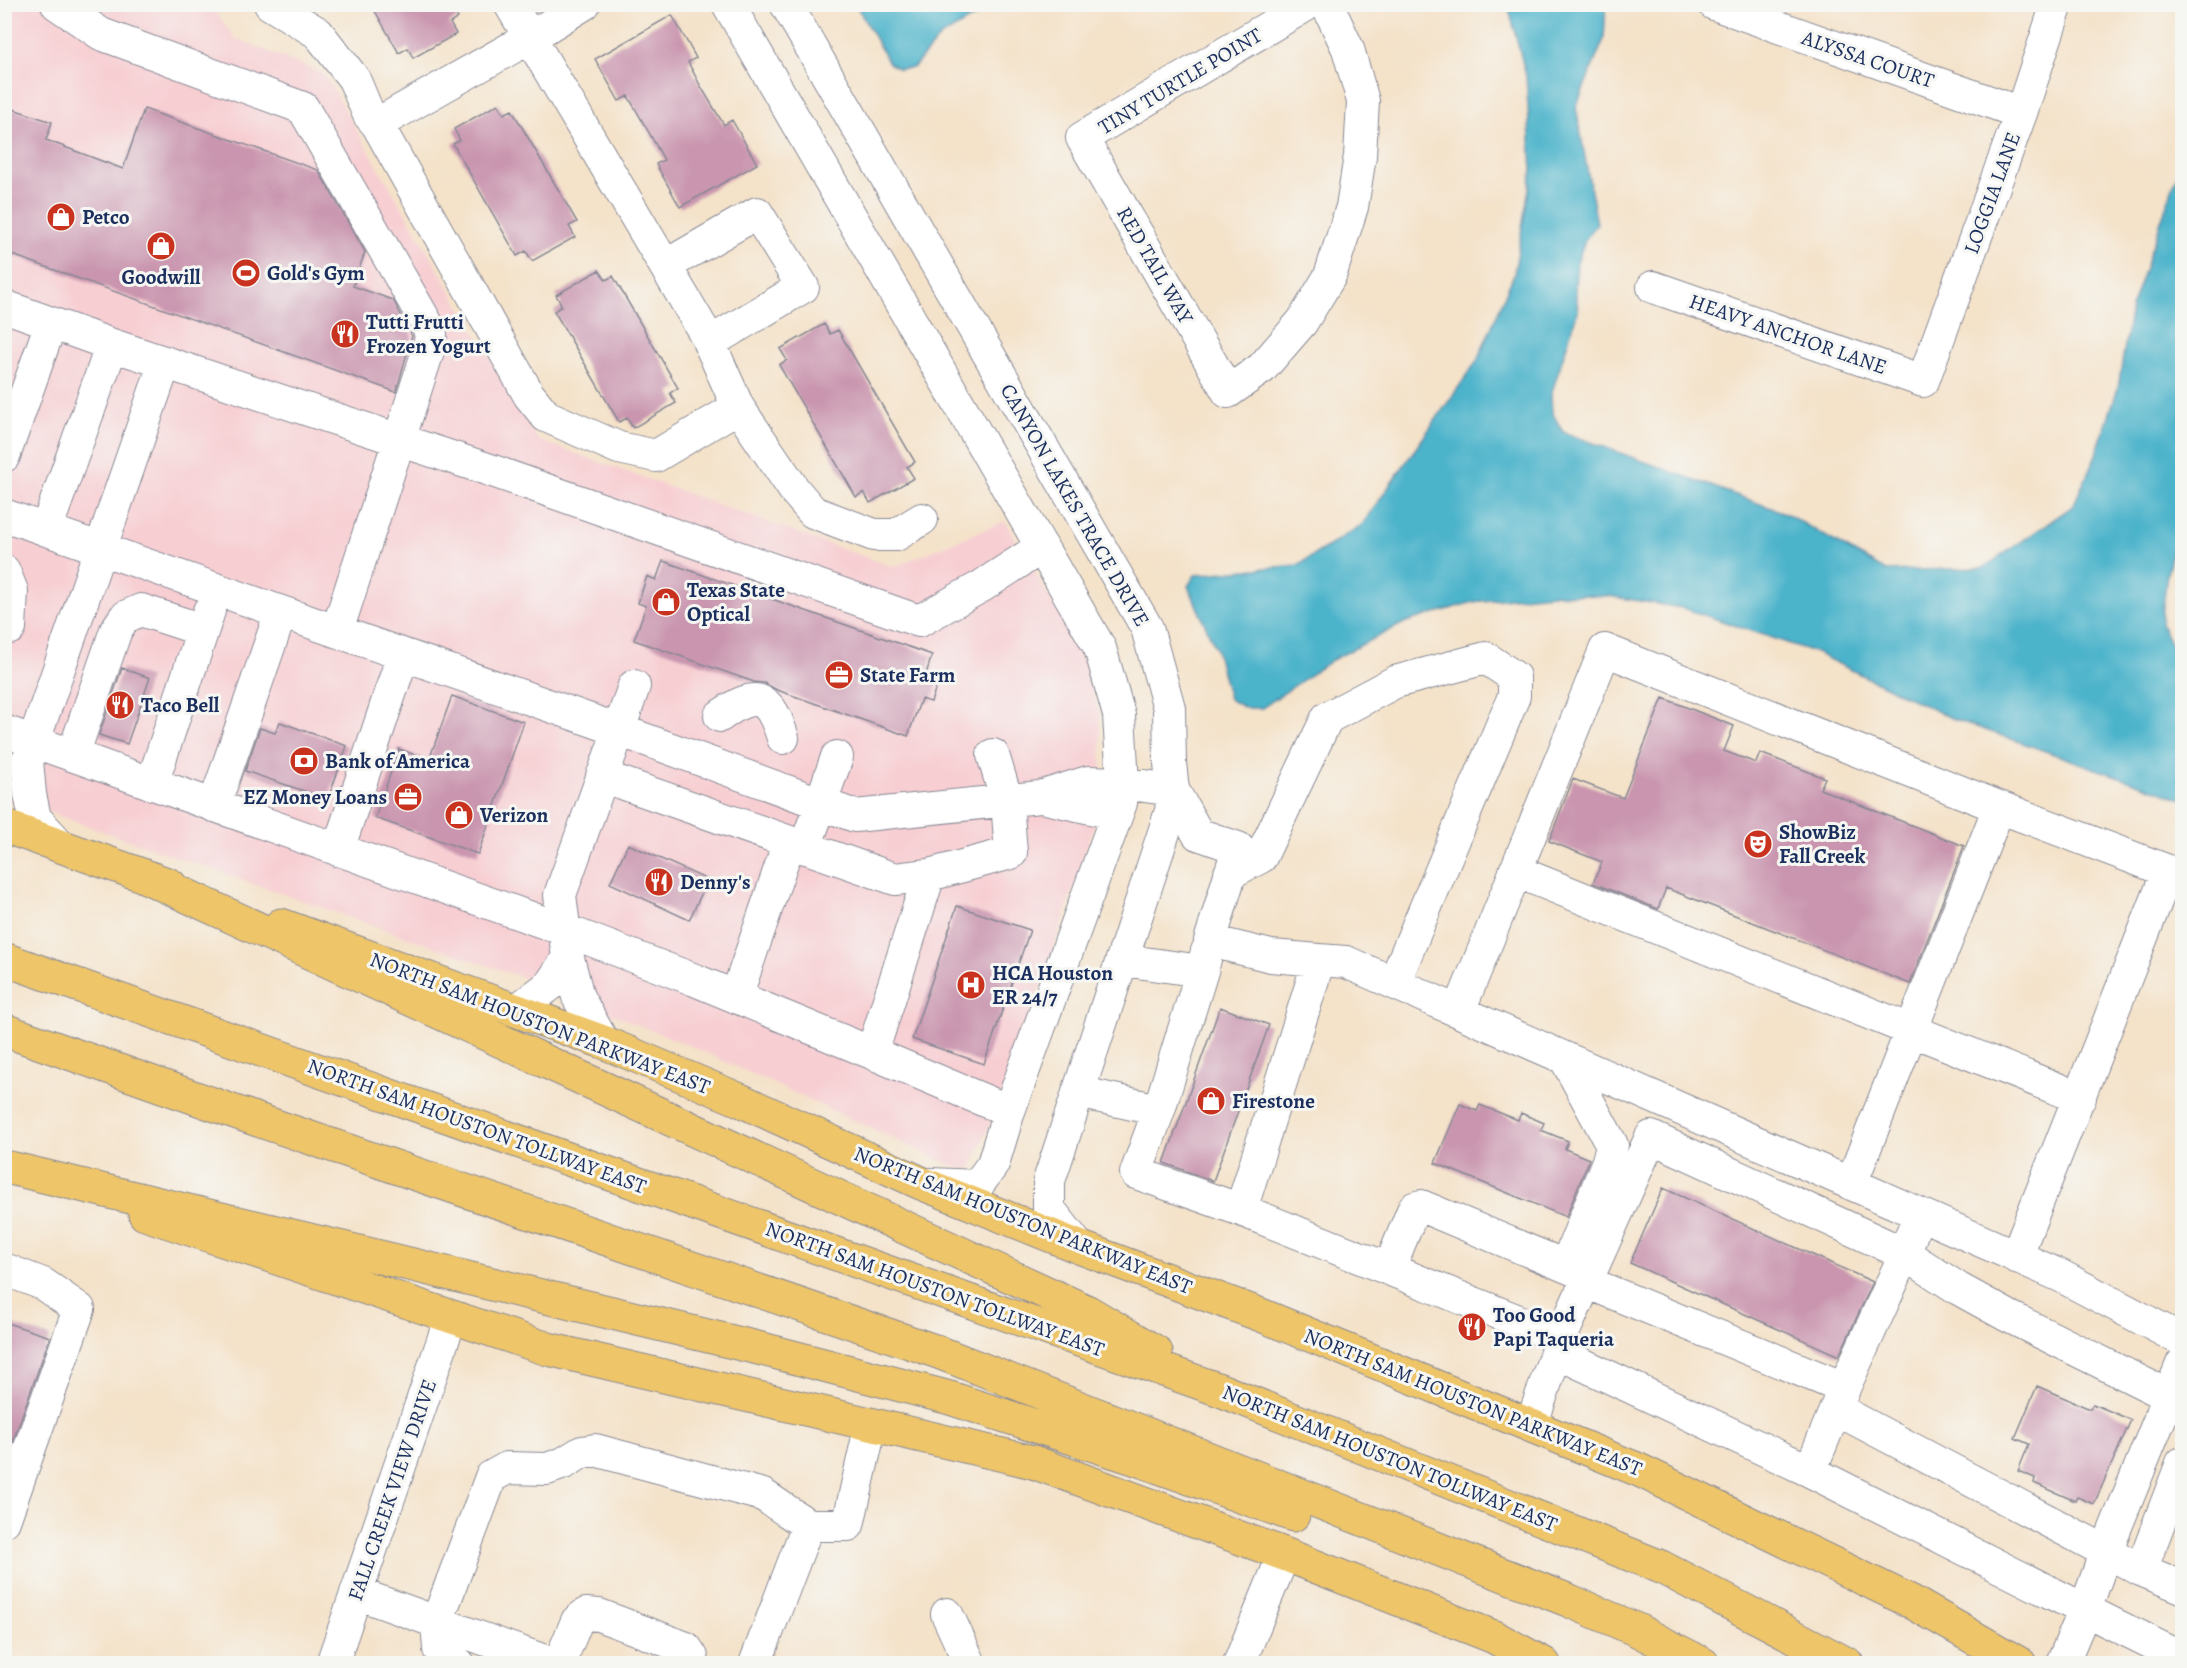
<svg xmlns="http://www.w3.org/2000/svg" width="2187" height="1668" viewBox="0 0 2187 1668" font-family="Alegreya,serif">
  <rect width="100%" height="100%" fill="#f6f6f2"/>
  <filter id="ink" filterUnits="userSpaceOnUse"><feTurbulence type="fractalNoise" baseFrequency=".0167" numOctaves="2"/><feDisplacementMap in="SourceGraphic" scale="12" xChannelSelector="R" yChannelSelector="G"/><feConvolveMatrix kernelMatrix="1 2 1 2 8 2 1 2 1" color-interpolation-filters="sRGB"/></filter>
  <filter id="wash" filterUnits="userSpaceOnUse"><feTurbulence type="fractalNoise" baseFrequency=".008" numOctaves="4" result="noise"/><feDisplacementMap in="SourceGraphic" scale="24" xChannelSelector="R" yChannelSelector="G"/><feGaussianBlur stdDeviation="1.35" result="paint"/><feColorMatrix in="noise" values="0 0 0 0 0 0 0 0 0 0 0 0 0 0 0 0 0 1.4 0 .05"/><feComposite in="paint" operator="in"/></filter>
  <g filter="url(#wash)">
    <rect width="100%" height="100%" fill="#f4e2c9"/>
    <path fill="#f7cfd3" d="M 5,4 L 210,5 L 235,38 L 324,74 L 538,440 L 893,567 L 1005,521 L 1083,655 L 1100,717 L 1103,799 L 1013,1070 L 969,1173 L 693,1047 L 521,977 L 5,797 Z"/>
    <path fill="#4bb3ca" stroke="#337194" stroke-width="1.5" d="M 856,5 L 995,5 L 940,37 L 913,68 L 899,69 L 889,63 Z
      M 1508,5 L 1606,5 L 1604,39 L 1576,107 L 1597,224 L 1585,240 L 1577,263 L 1575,286 L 1578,310 L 1551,395 L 1552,412 L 1563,432 L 1785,513 L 1886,571 L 1983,568 L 2073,506 L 2094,460 L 2118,388 L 2131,308 L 2182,161 L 2182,514 L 2167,574 L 2161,624 L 2174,651 L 2182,654 L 2182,799 L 1951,718 L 1814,652 L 1683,608 L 1608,596 L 1551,594 L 1473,602 L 1406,622 L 1332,660 L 1262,708 L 1245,708 L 1229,699 L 1216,649 L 1188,586 L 1195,575 L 1298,565 L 1362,525 L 1477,361 L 1514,274 L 1532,171 L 1526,76 Z"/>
    <g id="blocks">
      <path fill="#c995af" d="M 371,4 L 451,4 L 458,18 L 450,23 L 456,34 L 413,58 L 408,48 L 399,53 Z
        M 672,15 L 696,58 L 688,62 L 700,85 L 724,125 L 732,120 L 757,164 L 680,207 L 656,164 L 664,160 L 652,138 L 628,96 L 619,101 L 595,59 Z
        M 498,104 L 504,114 L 512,110 L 577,222 L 569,226 L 575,237 L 532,261 L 526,251 L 517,256 L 453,144 L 460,140 L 454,129 Z
        M 4,106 L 52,122 L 46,140 L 123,169 L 144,109 L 318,170 L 365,252 L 353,286 L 393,300 L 412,336 L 396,392 L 4,252 Z
        M 599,270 L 606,280 L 613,276 L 678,388 L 670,393 L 676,403 L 633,428 L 627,418 L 619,422 L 554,311 L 562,306 L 556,295 Z
        M 824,324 L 830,334 L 838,330 L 915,462 L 907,467 L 914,478 L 870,503 L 864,492 L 856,497 L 779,365 L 787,360 L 780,349 Z
        M 663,561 L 932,655 L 926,674 L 939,678 L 931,702 L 921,699 L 908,736 L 777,690 L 764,683 L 754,682 L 634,640 L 646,606 L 638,603 L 647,576 L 656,580 Z
        M 122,668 L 150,678 L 127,744 L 99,735 Z
        M 452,696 L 524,722 L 478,854 L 375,818 L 399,749 L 429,760 Z
        M 1663,698 L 1734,726 L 1724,751 L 1756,763 L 1760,753 L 1825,778 L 1820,789 L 1964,846 L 1910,984 L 1666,888 L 1658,909 L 1593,883 L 1602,862 L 1549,841 L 1573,779 L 1623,798 Z
        M 280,722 L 347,746 L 328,799 L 245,771 L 260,728 L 275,733 Z
        M 628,844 L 708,880 L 689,920 L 610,883 Z
        M 957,906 L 1030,930 L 984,1064 L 912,1039 Z
        M 1220,1007 L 1269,1025 L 1213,1181 L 1164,1163 Z
        M 1460,1104 L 1477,1111 L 1480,1105 L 1518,1120 L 1521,1113 L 1544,1123 L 1541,1130 L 1568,1141 L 1565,1149 L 1589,1159 L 1566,1217 L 1435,1163 Z
        M 1663,1188 L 1873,1282 L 1839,1356 L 1630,1263 Z
        M 4,1322 L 50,1337 L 4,1466 Z
        M 2037,1386 L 2090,1409 L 2093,1404 L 2131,1420 L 2094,1504 L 2077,1497 L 2075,1501 L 2034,1483 L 2035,1478 L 2018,1471 L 2029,1444 L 2015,1438 Z"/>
    </g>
  </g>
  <g filter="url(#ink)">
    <use href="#blocks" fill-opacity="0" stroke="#888894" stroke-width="1.5"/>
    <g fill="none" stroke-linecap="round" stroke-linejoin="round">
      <g stroke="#888894" stroke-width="34">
        <path id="minor" d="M 57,4 L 101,34 L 303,108 L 426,322 L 431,334 L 429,348 L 337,631
          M 270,4 L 318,33 L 354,79 L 369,115 L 377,124 L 529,395 L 546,416 L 619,448 L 656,456 L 738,407
          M 510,4 L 706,335 L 738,407 L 795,491 L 813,512 L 874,535 L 896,535 L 922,519
          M 728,4 L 1100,648 L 1119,715 L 1123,783 L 1121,803 L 1009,1111 L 993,1164 L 977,1186 L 930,1184
          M 786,4 L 1147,628 L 1169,708 L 1170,763 L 1173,790 L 1171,811 L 1049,1181 L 1049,1209 L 1079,1247
          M 1308,4 L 1082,138 L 1228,392 L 1262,368 L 1302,322 L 1330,276 L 1352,207 L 1360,156 L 1363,101 L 1348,49 L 1327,4
          M 1714,4 L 2021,113
          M 377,124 L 529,38 L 584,4
          M 665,266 L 757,213 L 803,287 L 709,343
          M 1653,287 L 1923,381 L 2021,113 L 2057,4
          M 4,306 L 112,345 L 490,470 L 919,621 L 982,586 L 1042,547
          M 4,456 L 51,323
          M 4,515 L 619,730 L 634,686
          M 46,530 L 112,345
          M 4,571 L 12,591 L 10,628
          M 720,716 C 757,689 770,696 783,738
          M 4,731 L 565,930 L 695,980 L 872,1053
          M 73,755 L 116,630 L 125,617 L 141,610 L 202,630
          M 993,755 L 1007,801 L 1011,853 L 929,875 L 872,1053 L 1009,1111
          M 602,776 L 895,879 L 929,875
          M 152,784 L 209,611
          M 1041,797 L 1117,814
          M 214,806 L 281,612
          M 1999,807 L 2168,871 L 2016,1257
          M 61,846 L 35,818 L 30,794 L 27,761 L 165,362
          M 805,848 L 837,757
          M 338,850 L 403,655
          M 1515,871 L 2080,1098
          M 1230,873 L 1261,857 L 1327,718 L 1395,682 L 1486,658 L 1514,677 L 1514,696 L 1394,983
          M 568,958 L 560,895 L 619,730 L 855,816 L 1040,797 L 1088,782 L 1123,783 L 1173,790 L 1198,834 L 1238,848 L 1210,941 L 1271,956 L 1319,960
          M 1122,960 L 1202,971 L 1207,951
          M 736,997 L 789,842
          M 517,1010 L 550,985 L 568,958 L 578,997 L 603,1042
          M 1459,1011 L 1605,650 L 1999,807 L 1851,1184
          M 1565,1058 L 1612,1145 L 1608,1161 L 1566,1266
          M 1078,1092 L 1159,1110 L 1202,971
          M 1159,1110 L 1136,1173 L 1241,1210
          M 4,1269 L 43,1284 L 79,1309 L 4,1521
          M 1389,1269 L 1414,1208 L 1421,1206 L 1589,1276
          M 1586,1282 L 1844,1388 L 1905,1254 L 1959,1289 L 2008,1316 L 2169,1396 L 2182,1405
          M 1561,1338 L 1651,1137 L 1905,1254 L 1912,1233
          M 1556,1352 L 1810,1471 L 2085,1610 L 2106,1551 L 2182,1364
          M 1836,1409 L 2141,1570 L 2182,1463
          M 1531,1426 L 1561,1338 L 1241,1210 L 1319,960 L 1346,962 L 2061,1276 L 2182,1340
          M 1810,1471 L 1844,1389
          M 2141,1570 L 2182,1587
          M 356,1593 L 553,1664
          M 947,1614 L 970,1664
          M 332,1664 L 451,1317
          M 459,1664 L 439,1649 L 437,1622 L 491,1477 L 507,1468 L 547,1469 L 564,1463 L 582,1452 L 595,1450 L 763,1495 L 808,1525
          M 559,1664 L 577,1621 L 586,1614 L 599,1615 L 686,1648 L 692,1657 L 692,1664
          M 755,1664 L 808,1525 L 848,1525 L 871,1424
          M 1239,1664 L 1284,1554
          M 2062,1664 L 2085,1610 L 2182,1658"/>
      </g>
      <g stroke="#888894" stroke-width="35">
        <path id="major" d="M 4,826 L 170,885
          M 281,925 L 603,1042 L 740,1100 L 921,1183 L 1079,1247 L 1261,1315 L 1639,1470 L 1910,1601 L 2020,1664
          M 145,1214 L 548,1349 L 1033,1462 L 1284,1554 L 1494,1637 L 1544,1664"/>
      </g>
      <g stroke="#888894" stroke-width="35">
        <path id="highway" d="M 144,876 L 1088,1312 L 1156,1352
          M 4,959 L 1220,1390 L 1661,1567 L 1847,1664
          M 4,1030 L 252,1118 L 938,1352 L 1570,1601 L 1637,1630 L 1703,1664
          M 10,1168 L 766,1350 L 950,1398 L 1131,1457 L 1293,1515"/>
      </g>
      <use href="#minor" stroke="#fff" stroke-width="32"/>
      <use href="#major" stroke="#eec569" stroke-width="33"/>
      <use href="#highway" stroke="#eec569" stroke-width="33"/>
    </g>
  </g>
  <defs>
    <g id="shop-disc" transform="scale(1.5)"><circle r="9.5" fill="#c8321e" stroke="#f6f6f2"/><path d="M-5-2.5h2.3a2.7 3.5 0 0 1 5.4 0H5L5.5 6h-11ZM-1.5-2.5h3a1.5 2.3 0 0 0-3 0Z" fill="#fff"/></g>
    <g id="stadium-disc" transform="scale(1.5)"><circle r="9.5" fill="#c8321e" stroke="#f6f6f2"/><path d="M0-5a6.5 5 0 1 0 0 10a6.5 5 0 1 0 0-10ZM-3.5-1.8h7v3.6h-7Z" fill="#fff"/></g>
    <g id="restaurant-disc" transform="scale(1.5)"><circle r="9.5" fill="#c8321e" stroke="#f6f6f2"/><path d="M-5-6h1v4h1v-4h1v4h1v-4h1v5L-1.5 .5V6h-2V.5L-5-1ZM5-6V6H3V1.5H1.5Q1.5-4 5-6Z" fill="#fff"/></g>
    <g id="office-disc" transform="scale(1.5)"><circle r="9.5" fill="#c8321e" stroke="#f6f6f2"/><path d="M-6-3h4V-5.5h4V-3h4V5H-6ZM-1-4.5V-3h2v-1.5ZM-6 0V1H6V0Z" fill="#fff"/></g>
    <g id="bank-disc" transform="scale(1.5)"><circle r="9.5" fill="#c8321e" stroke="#f6f6f2"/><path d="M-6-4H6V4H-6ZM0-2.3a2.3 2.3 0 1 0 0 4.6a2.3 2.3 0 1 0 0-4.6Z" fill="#fff"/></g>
    <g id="theatre-disc" transform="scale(1.5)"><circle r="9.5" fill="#c8321e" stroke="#f6f6f2"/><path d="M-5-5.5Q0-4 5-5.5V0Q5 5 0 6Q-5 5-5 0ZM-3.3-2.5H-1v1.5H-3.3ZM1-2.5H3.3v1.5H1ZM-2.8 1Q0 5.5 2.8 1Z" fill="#fff"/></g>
    <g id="hospital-disc" transform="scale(1.5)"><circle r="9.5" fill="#c8321e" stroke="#f6f6f2"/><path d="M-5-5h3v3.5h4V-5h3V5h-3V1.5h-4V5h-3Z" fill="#fff"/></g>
  </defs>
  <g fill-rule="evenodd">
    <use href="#shop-disc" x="61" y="217"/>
    <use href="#shop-disc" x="161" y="246"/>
    <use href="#stadium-disc" x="246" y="273"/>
    <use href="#restaurant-disc" x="345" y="334"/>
    <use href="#shop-disc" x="666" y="602"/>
    <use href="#office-disc" x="839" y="675"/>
    <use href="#restaurant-disc" x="120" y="705"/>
    <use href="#bank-disc" x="304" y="761"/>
    <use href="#office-disc" x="408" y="797"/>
    <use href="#shop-disc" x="459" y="815"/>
    <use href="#theatre-disc" x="1758" y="844"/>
    <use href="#restaurant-disc" x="659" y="882"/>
    <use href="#hospital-disc" x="971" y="985"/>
    <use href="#shop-disc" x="1211" y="1101"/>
    <use href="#restaurant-disc" x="1472" y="1327"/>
  </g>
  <g text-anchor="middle" stroke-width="6" stroke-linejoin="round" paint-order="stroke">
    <g font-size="21" fill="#1b2f5e" stroke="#f6f6f2">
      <text transform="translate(1868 59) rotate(19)" y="7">ALYSSA COURT</text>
      <text transform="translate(1180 81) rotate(-31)" y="7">TINY TURTLE POINT</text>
      <text transform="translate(1992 193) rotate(-70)" y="7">LOGGIA LANE</text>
      <text transform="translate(1155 265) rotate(60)" y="7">RED TAIL WAY</text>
      <text transform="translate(1788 334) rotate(19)" y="7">HEAVY ANCHOR LANE</text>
      <text transform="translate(1075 505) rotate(60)" y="7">CANYON LAKES TRACE DRIVE</text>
      <text transform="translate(540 1023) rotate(21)" y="7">NORTH SAM HOUSTON PARKWAY EAST</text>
      <text transform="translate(477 1126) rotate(20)" y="7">NORTH SAM HOUSTON TOLLWAY EAST</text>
      <text transform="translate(1023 1220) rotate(22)" y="7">NORTH SAM HOUSTON PARKWAY EAST</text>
      <text transform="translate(935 1289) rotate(20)" y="7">NORTH SAM HOUSTON TOLLWAY EAST</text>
      <text transform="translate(1473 1402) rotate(22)" y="7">NORTH SAM HOUSTON PARKWAY EAST</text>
      <text transform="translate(1390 1458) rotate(22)" y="7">NORTH SAM HOUSTON TOLLWAY EAST</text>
      <text transform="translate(392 1490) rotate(-71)" y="7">FALL CREEK VIEW DRIVE</text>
    </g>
    <g font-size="21" font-weight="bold" fill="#1b2f5e" stroke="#f6f6f2" text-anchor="start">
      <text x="82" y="224">Petco</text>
      <text x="267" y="280">Gold's Gym</text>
      <text x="161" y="284" text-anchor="middle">Goodwill</text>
      <text x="366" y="329">Tutti Frutti<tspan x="366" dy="24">Frozen Yogurt</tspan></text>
      <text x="687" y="597">Texas State<tspan x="687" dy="24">Optical</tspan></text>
      <text x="860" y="682">State Farm</text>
      <text x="141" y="712">Taco Bell</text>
      <text x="325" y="768">Bank of America</text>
      <text x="387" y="804" text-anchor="end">EZ Money Loans</text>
      <text x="480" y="822">Verizon</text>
      <text x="1779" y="839">ShowBiz<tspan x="1779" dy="24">Fall Creek</tspan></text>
      <text x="680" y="889">Denny's</text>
      <text x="992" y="980">HCA Houston<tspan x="992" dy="24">ER 24/7</tspan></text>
      <text x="1232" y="1108">Firestone</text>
      <text x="1493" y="1322">Too Good<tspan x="1493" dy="24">Papi Taqueria</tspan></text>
    </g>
  </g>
  <rect width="2187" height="1668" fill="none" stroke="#f6f6f2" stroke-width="24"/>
</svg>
